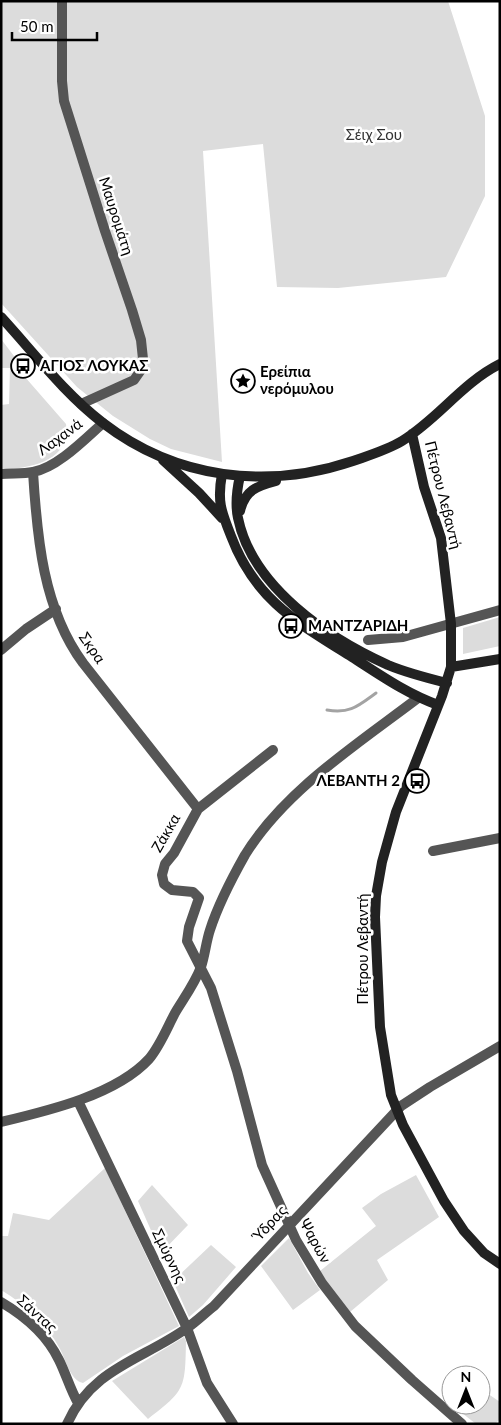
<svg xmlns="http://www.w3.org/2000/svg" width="501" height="1425" viewBox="0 0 501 1425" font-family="Lato,sans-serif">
  <rect width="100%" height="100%" fill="#fff"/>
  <path fill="#dcdcdc" d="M 1,1 L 448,1 L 485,116 L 485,196 L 446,277 L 338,288 L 277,287 L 263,144 L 203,151 L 222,462 L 171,449 L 150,439 L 113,416 L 77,387 L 1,303 Z
    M 1,339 L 17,360 L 18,369 L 66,424 C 71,462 30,468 1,470 L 1,405 L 9,404 L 10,368 L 1,368 Z
    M 500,617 L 500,646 L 463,654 L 463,628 Z
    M 105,1168 L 179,1326 L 123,1356 L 83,1383 C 70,1380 66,1360 60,1349 C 46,1323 26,1305 1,1290 L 1,1236 L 8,1236 L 13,1213 L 49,1220 Z
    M 416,1175 L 439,1217 L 377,1260 L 388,1280 L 350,1312 L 334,1293 L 320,1271 L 376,1226 L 362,1208 L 381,1194 Z
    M 152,1185 L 188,1225 L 161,1253 L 138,1201 Z
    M 289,1238 L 308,1273 L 320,1290 L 293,1310 L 261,1266 Z
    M 211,1245 L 236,1267 L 203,1305 L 189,1317 L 173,1281 Z
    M 184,1337 L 186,1341 C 185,1388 186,1390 148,1419 L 112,1381 Z
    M 481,1389 L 500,1402 L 500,1419 L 495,1424 L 476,1424 L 453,1406 L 481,1405 Z"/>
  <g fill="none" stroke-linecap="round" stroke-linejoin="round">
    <path stroke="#a3a3a3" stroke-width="3" d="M 327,710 C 350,714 358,706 376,693"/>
    <path stroke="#555" stroke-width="10" d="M 62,1 L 62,81 L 64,101 L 105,231 L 132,310 L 141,340 L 143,359 L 141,370 L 134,380 L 81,404
      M 33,472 C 37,537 43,609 83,663 L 198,809
      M 1,474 C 12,473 23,474 33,472 C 57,468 85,439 103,423
      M 368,640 L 403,637 L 500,610
      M 1,650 L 26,629 L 56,609
      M 273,750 L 198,809 L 174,853 L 165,864 L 162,875 L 164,884 L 172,890 L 193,892 L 199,898 L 189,927 L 187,941 L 211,988 L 237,1071 L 262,1165 L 296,1240 L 322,1283 L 355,1326 L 412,1380 L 462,1424
      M 433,851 L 500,838
      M 78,1101 L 187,1328 L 207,1383 L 233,1424
      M 1,1122 C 47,1111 116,1095 149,1059 C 160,1046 167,1028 175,1013 C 184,998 195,983 201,967 C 205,955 206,942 210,930 C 218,905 232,878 245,855 C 285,790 359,743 418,698
      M 1,1302 C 25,1316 47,1335 59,1360 C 66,1374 70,1389 78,1403
      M 67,1424 C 92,1368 142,1360 187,1328 C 197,1321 205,1313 214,1306 L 401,1106 L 430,1087 L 500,1046"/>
    <path stroke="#222" stroke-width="10" d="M 1,317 C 34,353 64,393 103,423 C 176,479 267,490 353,461 C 370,455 387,450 402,441 C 438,419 462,383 500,364
      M 412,434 L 424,487 L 441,538 L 451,624 L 451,667 L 442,696 L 396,812 L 382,862 L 376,896 L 375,917 L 380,1027 L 391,1095 L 403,1125 L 444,1201 L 464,1231 L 484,1253 L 500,1264
      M 163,460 L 199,493 L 222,518
      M 222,474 C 217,501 221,511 231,536 C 255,600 298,623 352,657 C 380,675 407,694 438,705
      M 240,476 C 237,489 235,504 238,518 C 252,587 328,638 388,665 C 407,673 427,678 447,683
      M 240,511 C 245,490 257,486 276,481
      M 451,667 L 500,659"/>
  </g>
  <defs>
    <g id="bus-ring" transform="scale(1.25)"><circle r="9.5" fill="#fff" stroke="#000" stroke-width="1.5"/><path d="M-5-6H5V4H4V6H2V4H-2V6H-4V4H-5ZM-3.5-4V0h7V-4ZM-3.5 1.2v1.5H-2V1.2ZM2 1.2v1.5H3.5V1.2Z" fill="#000"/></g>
    <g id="sight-ring" transform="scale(1.25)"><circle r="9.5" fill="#fff" stroke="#000" stroke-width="1.5"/><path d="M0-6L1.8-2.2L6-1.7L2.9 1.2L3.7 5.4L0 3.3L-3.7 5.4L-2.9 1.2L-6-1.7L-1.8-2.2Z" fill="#000"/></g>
  </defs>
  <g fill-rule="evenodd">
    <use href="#bus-ring" x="23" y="366"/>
    <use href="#sight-ring" x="243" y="381"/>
    <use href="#bus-ring" x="291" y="626"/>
    <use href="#bus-ring" x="417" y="781"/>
  </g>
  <g text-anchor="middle" stroke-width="5" stroke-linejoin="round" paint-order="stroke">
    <g font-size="15" fill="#333" stroke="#fff">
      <text x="374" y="140">Σέιχ Σου</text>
    </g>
    <g font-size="15" fill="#000" stroke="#fff">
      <text transform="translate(116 216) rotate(72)" y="5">Μαυρομάτη</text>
      <text transform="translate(60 437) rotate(-36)" y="5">Λαχανά</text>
      <text transform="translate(443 495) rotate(76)" y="5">Πέτρου Λεβαντή</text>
      <text transform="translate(92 648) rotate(55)" y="5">Σκρα</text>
      <text transform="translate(166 833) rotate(-60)" y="5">Ζάκκα</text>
      <text transform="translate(363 949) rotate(-90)" y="5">Πέτρου Λεβαντή</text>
      <text transform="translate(270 1223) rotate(-47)" y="5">Ύδρας</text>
      <text transform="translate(315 1241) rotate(61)" y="5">Ψαρών</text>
      <text transform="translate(169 1256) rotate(64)" y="5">Σμύρνης</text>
      <text transform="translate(37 1314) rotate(42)" y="5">Σάντας</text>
    </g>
    <g font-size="15" font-weight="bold" fill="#000" stroke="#fff" text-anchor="start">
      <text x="40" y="371">ΑΓΙΟΣ ΛΟΥΚΑΣ</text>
      <text x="260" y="377">Ερείπια<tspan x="260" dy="17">νερόμυλου</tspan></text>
      <text x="308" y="631">ΜΑΝΤΖΑΡΙΔΗ</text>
      <text x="400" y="786" text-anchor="end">ΛΕΒΑΝΤΗ 2</text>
    </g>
  </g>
  <rect width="501" height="1425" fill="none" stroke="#000000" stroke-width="5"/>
  <g transform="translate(466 1390)"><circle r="24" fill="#ffffff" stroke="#999999"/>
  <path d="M0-4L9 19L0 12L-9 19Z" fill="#000000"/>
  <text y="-8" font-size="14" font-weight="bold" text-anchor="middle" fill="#000000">N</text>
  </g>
  <path d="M12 32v8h85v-8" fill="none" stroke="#000000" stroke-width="2.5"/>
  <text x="20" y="32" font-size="15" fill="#000000" stroke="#ffffff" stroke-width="4" paint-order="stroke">50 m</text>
</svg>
